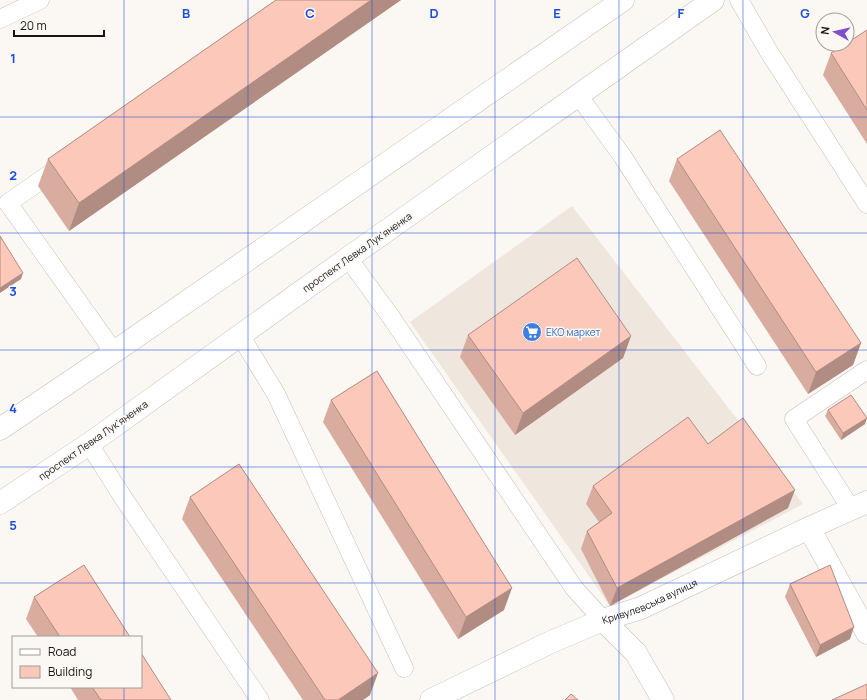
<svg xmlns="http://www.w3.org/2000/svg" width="867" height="700" viewBox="0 0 867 700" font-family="Manrope,sans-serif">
  <rect width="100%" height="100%" fill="#fbf7f3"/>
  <path fill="#efe6de" d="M 572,206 L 803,504 L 610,606 L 410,322 Z"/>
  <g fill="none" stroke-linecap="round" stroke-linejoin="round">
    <g stroke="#c3c0bc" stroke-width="19">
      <path id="service" d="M 739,0 L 769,52 L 867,204
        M 0,19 L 40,0
        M 578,95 L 623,157 L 757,366
        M 60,167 L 8,203 L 114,352
        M 348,258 L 391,317 L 574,588 L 603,620
        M 240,335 L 276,394 L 404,668
        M 89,444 L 122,496 L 260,700
        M 851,509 L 794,419 L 867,370"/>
    </g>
    <g stroke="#c3c0bc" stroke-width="23">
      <g id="minor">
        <path d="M 809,528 L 867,633"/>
        <path d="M 603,620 L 636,653 L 663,700"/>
        <path id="s1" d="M 431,700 L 551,642 L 603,620 L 641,608 L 809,528 L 867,502"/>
      </g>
    </g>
    <g stroke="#c3c0bc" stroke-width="23">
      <path id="secondary" d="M 0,429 L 114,352 L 623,0
        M 0,503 L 89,444 L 348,258 L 713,0"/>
    </g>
    <use href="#service" stroke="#fff" stroke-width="18"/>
    <use href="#minor" stroke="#fff" stroke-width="22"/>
    <use href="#secondary" stroke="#fff" stroke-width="22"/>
  </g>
  <path fill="#d8ac9f" d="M 276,0 L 401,0 L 69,231 L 38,186 L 48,159 Z
    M 867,30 L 867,144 L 823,75 L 831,53 Z
    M 677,159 L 861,343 L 853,365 L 808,394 L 669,181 Z
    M 468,335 L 631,336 L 623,358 L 515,435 L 460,357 Z
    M 331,400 L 504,610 L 458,639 L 323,422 Z
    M 828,410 L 865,424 L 841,440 L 825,416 Z
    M 708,444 L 788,508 L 610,606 L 581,549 L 587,531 L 599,522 L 586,504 L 593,486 Z
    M 190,497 L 370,695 L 363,700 L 303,700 L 182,519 Z
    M 790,584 L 850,639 L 816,657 L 785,597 Z
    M 34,597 L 130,637 L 38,637 L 26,619 Z
    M 70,687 L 141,687 L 171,700 L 78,700 Z"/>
  <path fill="#b08c82" d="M 371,0 L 401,0 L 69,231 L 79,203 Z
    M 23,273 L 21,279 L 0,293 L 0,288 Z
    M 631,336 L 623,358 L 515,435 L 523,413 Z
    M 861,343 L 853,365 L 808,394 L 816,372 Z
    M 867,418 L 865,424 L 841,440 L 843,433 Z
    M 795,490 L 788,508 L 610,606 L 617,588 Z
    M 512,588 L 504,610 L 458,639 L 466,617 Z
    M 854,627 L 850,639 L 816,657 L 820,645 Z
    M 378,673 L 370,695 L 363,700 L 338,700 Z"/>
  <path fill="#fbc8b9" stroke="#b08c82" d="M 276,0 L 371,0 L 79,203 L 48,159 Z
    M 867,30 L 867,110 L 831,53 L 845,44 L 847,44 L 847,43 Z
    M 720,130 L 861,343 L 816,372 L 677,159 Z
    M 0,236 L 23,273 L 0,288 Z
    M 577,258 L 631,336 L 523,413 L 468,335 Z
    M 377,371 L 512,588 L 466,617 L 331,400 Z
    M 851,395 L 867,418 L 843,433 L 828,410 Z
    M 688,417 L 708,444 L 743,418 L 795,490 L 617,588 L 587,531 L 612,513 L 593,486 Z
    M 239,464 L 378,673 L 338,700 L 325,700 L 190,497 Z
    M 84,565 L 130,637 L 60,637 L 34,597 Z
    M 830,565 L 854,627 L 820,645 L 790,584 Z
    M 141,653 L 171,700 L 101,700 L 92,687 L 141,687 Z
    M 867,684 L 867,700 L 832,700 Z
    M 571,694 L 578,700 L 565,700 Z"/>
  <path fill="none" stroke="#1d4ed8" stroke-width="1" stroke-opacity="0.55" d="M 124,0 L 124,637M 248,0 L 248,700M 372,0 L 372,700M 495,0 L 495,700M 619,0 L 619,700M 743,0 L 743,700M 0,117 L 867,117M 0,233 L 867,233M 0,350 L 867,350M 0,467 L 867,467M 0,583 L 867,583M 124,687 L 124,700"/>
  <defs>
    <g id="supermarket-disc" transform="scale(1)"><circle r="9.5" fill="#3f7fe0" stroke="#fbf7f3"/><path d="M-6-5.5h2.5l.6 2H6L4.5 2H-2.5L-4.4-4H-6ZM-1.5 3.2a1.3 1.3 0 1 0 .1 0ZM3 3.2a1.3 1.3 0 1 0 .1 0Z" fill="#fff"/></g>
  </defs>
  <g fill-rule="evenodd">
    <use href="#supermarket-disc" x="532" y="332"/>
  </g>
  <g text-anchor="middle" stroke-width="3" stroke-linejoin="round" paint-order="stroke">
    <g font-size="10" fill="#161514" stroke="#fbf7f3">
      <text transform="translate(357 252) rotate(-35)" y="4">проспект Левка Лукʼяненка</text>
      <text transform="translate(93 440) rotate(-35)" y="4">проспект Левка Лукʼяненка</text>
      <text dy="4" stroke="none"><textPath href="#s1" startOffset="240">Кривулевська вулиця</textPath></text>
    </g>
    <g font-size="10" fill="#366cbe" stroke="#fbf7f3" text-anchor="start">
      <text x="546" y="336">ЕКО маркет</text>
    </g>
  </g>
  <g font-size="13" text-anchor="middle" font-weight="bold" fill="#1d4ed8" stroke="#fbf7f3" stroke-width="3" stroke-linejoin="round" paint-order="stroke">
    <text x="186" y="18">B</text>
    <text x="310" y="18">C</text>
    <text x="434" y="18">D</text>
    <text x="557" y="18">E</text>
    <text x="681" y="18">F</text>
    <text x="805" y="18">G</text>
    <text x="13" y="63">1</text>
    <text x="13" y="180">2</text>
    <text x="13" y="296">3</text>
    <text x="13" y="413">4</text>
    <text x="13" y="530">5</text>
  </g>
  <rect x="12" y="636" width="130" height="52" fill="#fbf7f3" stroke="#9f9d9a"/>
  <rect x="20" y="649" width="20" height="6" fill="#ffffff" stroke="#9f9d9a"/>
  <text x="48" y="656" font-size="12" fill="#161514">Road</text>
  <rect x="20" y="666" width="20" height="12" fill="#fbc8b9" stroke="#9f9d9a"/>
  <text x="48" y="676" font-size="12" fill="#161514">Building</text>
  <g transform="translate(835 32) rotate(278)"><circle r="19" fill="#fbf7f3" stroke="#9f9d9a"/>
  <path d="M0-3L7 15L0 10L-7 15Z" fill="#7c51ca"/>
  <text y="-6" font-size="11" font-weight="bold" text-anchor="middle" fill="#161514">N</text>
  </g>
  <path d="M14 30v6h90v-6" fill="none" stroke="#161514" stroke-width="2"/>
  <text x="20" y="30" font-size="12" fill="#161514" stroke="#fbf7f3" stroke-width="3" paint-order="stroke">20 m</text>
</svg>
